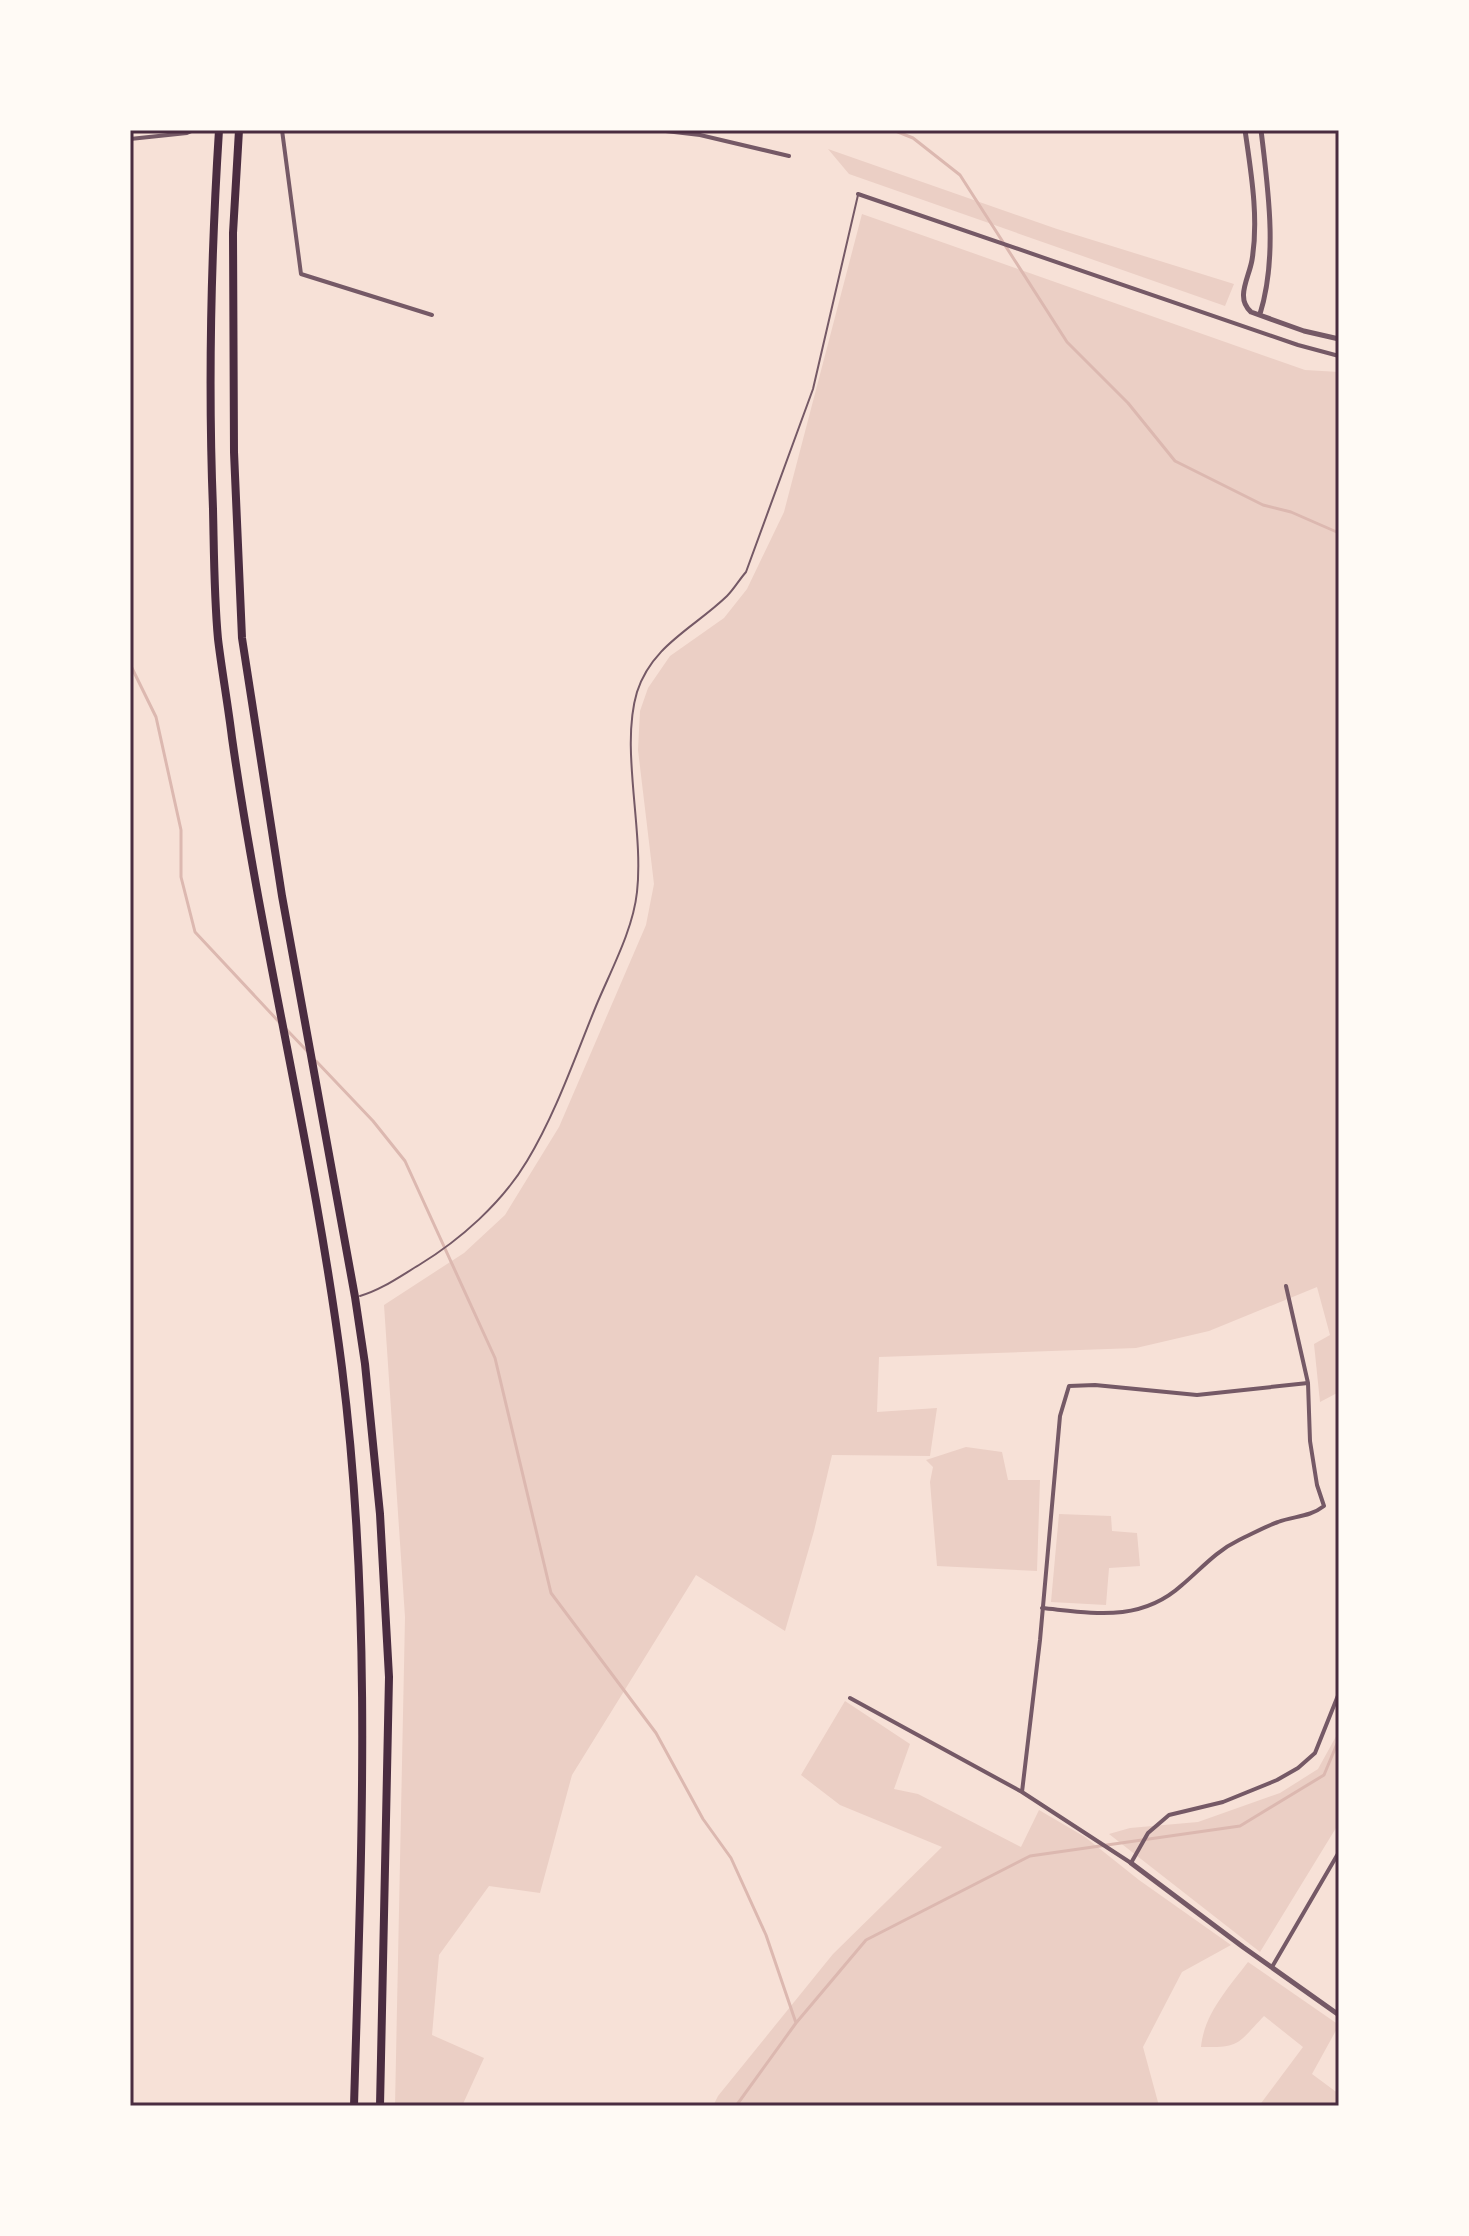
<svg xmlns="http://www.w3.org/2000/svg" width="1469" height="2236" viewBox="0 0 1469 2236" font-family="Quicksand,sans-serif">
  <rect width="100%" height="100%" fill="#f7e1d7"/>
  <path fill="#ebcfc5" d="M 828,149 L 1057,229 L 1234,284 L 1225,306 L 849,174 Z
    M 862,214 L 1305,370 L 1339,372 L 1339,1392 L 1320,1402 L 1314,1344 L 1330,1335 L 1317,1287 L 1209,1331 L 1136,1348 L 879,1357 L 877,1412 L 937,1408 L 930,1456 L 832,1455 L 814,1531 L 785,1631 L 696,1575 L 572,1775 L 540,1893 L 489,1886 L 439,1955 L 432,2035 L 484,2058 L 462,2106 L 395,2106 L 405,1617 L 384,1305 L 464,1253 L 505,1215 L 559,1127 L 646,925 L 654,884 L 638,750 L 640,711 L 648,688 L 670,656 L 724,618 L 747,589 L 784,512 Z
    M 966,1447 L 1002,1452 L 1008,1480 L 1040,1480 L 1037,1571 L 937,1566 L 930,1482 L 933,1467 L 926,1460 Z
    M 1059,1514 L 1111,1516 L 1112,1531 L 1137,1533 L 1140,1566 L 1109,1568 L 1106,1605 L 1051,1602 Z
    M 845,1701 L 910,1744 L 894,1789 L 918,1794 L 1021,1847 L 1039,1810 L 1085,1837 L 1139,1880 L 1231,1945 L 1182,1972 L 1143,2047 L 1159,2106 L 713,2106 L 718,2096 L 833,1954 L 942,1847 L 840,1805 L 801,1775 Z
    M 1339,1731 L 1339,1823 L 1260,1952 L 1109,1834 L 1130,1828 L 1198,1822 L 1280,1793 L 1318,1769 Z
    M 1248,1962 L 1339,2025 L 1312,2074 L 1339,2094 L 1339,2106 L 1259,2106 L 1303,2047 L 1264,2016 C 1238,2043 1241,2048 1201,2047 C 1204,2014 1229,1987 1248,1962 Z"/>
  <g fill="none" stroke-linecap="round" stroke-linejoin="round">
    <path stroke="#dcb8b0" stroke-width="3" d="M 893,130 L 913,138 L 960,175 L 1067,342 L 1128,403 L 1175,461 L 1263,505 L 1291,512 L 1339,533
      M 130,664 L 156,717 L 181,830 L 181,877 L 195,932 L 280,1023
      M 286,1029 L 308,1052
      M 316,1061 L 373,1121 L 405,1161 L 495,1358 L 551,1593 L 656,1733 L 703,1819 L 731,1858 L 766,1935 L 796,2023
      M 736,2106 L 796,2023 L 866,1940 L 1030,1856 L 1240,1826 L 1324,1775 L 1339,1739"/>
    <path stroke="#755966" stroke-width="2" d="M 360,1296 C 381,1290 399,1277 419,1265 C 460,1240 502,1203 527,1161 C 556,1113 575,1057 596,1006 C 611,970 633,930 637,892 C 644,829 620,749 637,692 C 652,645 694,628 727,596 C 734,589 739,580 746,572 L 813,389 L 858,195"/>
    <path stroke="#755966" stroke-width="4" d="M 282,130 L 301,274 L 432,315
      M 657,130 L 700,135 L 789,156
      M 130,139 L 187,133 L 194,130
      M 858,194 L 1298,345 L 1339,356
      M 1042,1608 C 1093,1613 1140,1623 1182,1585 C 1201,1569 1216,1551 1239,1540 C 1252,1534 1266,1526 1278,1522 C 1294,1516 1310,1517 1324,1506 L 1317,1485 L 1310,1441 L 1308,1383 L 1286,1286
      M 850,1698 L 1022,1792 L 1131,1863 L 1148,1833 L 1169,1815 L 1223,1802 L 1277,1780 L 1298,1768 L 1315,1753 L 1339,1693
      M 1022,1792 L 1040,1640 L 1060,1416 L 1069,1386 L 1095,1385 L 1197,1395 L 1308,1383
      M 1272,1967 L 1339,1852"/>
    <path stroke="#755966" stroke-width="5" d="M 1245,130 C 1251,172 1259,218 1252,260 C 1249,278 1235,298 1251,312 L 1304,331 L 1339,339
      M 1260,314 C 1278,256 1268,189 1261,130
      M 1131,1863 L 1243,1947 L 1339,2015"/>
    <path stroke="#4a2c40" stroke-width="8" d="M 219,130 C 211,256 208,383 213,509 C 214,552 214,596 218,639 C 222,672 228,705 232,738 C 262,949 315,1157 342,1368 C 373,1615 361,1858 354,2106
      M 239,130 L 233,233 L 234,452 L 242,638 L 282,896 L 355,1297 L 365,1364 L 380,1514 L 389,1677 L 380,2106"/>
  </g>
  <rect width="1469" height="2236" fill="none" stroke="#fffaf5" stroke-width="264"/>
  <rect x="132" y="132" width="1205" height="1972" fill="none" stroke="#4a2c40" stroke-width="3"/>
</svg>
